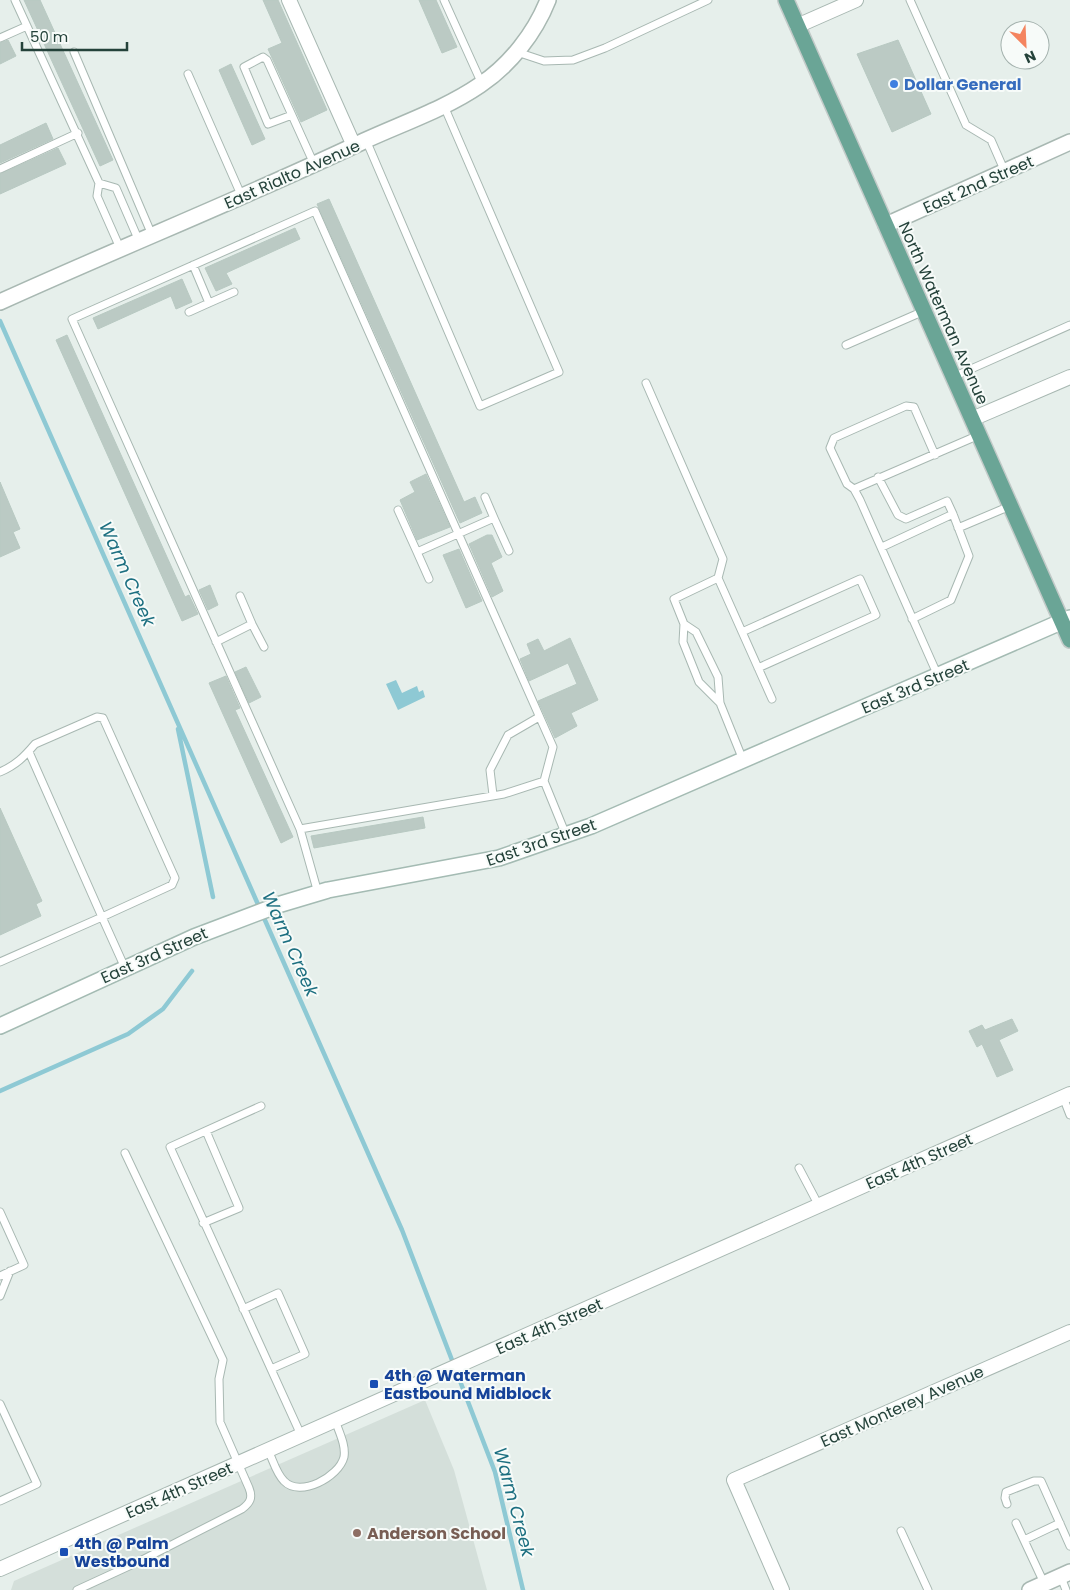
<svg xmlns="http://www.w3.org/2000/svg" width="1070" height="1590" viewBox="0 0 1070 1590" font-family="Poppins,sans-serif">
  <rect width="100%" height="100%" fill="#e6efeb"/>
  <path fill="#d4dfda" d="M 425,1400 L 454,1470 L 487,1590 L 11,1590 L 14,1581 Z"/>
  <path fill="#8ec9d4" d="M 396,680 L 402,693 L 417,686 L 419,692 L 423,690 L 425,697 L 398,710 L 386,684 Z"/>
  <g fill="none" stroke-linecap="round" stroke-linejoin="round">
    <path stroke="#8ec9d4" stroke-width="4.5" d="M 0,321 L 402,1230 L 495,1472 L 523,1590
      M 178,729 L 213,897
      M 0,1091 L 128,1034 L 163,1009 L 192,971"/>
  </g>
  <path fill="#bbcac4" stroke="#b8c9c2" d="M 24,0 L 40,0 L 113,160 L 100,166 Z
    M 263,0 L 278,0 L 327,110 L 301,122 L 268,49 L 282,43 Z
    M 419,0 L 436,0 L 457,47 L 442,53 Z
    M 8,40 L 16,56 L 0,64 L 0,43 Z
    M 898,40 L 931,114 L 892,132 L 857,54 Z
    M 231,64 L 265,139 L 252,145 L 219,70 Z
    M 46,123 L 53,139 L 0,163 L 0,145 Z
    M 58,148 L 66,164 L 0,194 L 0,174 Z
    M 329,199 L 464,502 L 475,497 L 482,513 L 460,523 L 317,204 Z
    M 295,228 L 300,239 L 226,273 L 232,284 L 216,291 L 205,268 Z
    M 182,279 L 192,302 L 176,309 L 171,296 L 98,329 L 93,318 Z
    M 67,335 L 185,597 L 189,595 L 198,614 L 182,621 L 56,340 Z
    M 426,474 L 450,527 L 417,540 L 400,500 L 415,492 L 410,482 Z
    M 0,482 L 20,529 L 13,532 L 20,548 L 0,557 Z
    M 487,535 L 492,535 L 502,557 L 491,563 L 503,591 L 492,597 L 469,544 Z
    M 459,549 L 482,601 L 466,608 L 443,555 Z
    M 210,585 L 218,605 L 208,610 L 199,590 Z
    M 570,638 L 598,700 L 571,713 L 577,726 L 555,738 L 538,701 L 577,684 L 568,663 L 529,681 L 520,659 L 531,654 L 527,644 L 538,639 L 544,651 Z
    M 246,667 L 261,697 L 249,703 L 235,672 Z
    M 226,676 L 240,708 L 235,710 L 293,837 L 281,843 L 209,683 Z
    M 0,808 L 42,901 L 36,904 L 41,916 L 0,935 Z
    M 423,817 L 425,828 L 314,848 L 311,836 Z
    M 1012,1019 L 1018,1031 L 999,1040 L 1013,1070 L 997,1077 L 982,1044 L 977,1047 L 969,1031 L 982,1025 L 985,1030 Z"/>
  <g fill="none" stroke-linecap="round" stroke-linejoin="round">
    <g stroke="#a8b8b2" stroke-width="9">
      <path id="service" d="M 15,0 L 99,183 L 97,196 L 120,248
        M 444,0 L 482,84
        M 910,0 L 966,125 L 991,140 L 1005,172
        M 0,38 L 27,26
        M 74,52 L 152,235
        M 517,52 L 544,61 L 573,60 L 605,48 L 708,0
        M 188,74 L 242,197
        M 292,115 L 268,124 L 244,67 L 263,57 L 267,60 L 314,164
        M 366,140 L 480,406 L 559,372 L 444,106
        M 0,169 L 78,133
        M 99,183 L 116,188 L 139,241
        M 193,265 L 209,303 L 234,292
        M 189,312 L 209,303
        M 846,345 L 924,311
        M 953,377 L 1070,325
        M 646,383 L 723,559 L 718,578
        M 935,455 L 914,407 L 906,406 L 834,438 L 830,448 L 847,484 L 854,489 L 860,500 L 938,676
        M 878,477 L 898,515 L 906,519 L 947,501 L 953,514
        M 854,489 L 979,435
        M 485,497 L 494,518
        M 398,510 L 417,552 L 494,518 L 509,551
        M 958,528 L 1010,506
        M 882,547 L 953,514 L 969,556 L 951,600 L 912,619
        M 417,552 L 429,579
        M 240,596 L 252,624
        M 684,624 L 696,632 L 718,677 L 720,703 L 743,760
        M 742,632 L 860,579 L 876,615 L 758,668
        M 216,642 L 252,624 L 264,647
        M 720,703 L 699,682 L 683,642 L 684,624 L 674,599 L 718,578 L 772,699
        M 0,772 C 16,765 24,757 35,744 L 97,717 L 103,718 L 175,878 L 172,885 L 102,917 L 29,752
        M 544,781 L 504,794 L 300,829 L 72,319 L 315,211 L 553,747 L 544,781 L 566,835
        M 493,795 L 490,770 L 508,735 L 539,717
        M 300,829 L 318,893
        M 0,962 L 102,917 L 125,968
        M 1063,1097 L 1070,1115
        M 261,1106 L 170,1147 L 301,1435
        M 799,1168 L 819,1206
        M 0,1212 L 24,1265 L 0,1276
        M 203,1223 L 239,1208 L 206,1131
        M 0,1296 L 10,1271
        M 243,1309 L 278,1293 L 305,1354 L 271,1369
        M 0,1404 L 37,1484 L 0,1501
        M 268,1450 C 273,1460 276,1473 284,1481 C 300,1498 339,1477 344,1457 C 346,1445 339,1432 335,1420
        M 1007,1504 L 1005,1498 L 1006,1492 L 1034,1481 L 1041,1481 L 1070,1546
        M 1016,1523 L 1044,1583
        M 901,1531 L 928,1590
        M 1024,1540 L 1060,1523
        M 1061,1577 L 1066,1590
        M 77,1590 L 140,1561 L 242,1509 C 250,1503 253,1498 249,1488 L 220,1422 L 219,1379 L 223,1360 L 125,1153"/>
    </g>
    <g stroke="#a8b8b2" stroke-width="16">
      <path id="minor" d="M 289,0 L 354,146
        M 797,26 L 856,0
        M 972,419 L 1070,377
        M 0,1569 L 1070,1094
        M 782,1590 L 734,1480 L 1070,1332"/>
    </g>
    <g stroke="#a8b8b2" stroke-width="18">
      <path id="tertiary" d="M 886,225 L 1070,142
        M 0,302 C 121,247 244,198 364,141 C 403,123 445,109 480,85 C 510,65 535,33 548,0
        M 1030,1590 L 1070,1572"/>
    </g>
    <g stroke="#a4bbb3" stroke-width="18">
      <path id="secondary" d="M 0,1026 L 194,937 L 281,904 L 328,890 L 499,858 L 591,826 L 1070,618"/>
    </g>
    <g stroke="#c2cac8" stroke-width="18">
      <path id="primary" d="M 786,0 L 1070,640"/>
    </g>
    <use href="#service" stroke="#fff" stroke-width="7"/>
    <use href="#minor" stroke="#fff" stroke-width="14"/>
    <use href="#tertiary" stroke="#fff" stroke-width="15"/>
    <use href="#secondary" stroke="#fff" stroke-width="15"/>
    <use href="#primary" stroke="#6aa596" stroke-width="15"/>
  </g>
  <circle fill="#3f7fe0" stroke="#f7fbf9" stroke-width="2" cx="894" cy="84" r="5"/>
  <g fill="#1a4fb4" stroke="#f7fbf9" stroke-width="2">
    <rect x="369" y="1379" width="10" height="10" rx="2.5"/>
    <rect x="59" y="1547" width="10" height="10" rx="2.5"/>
  </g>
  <circle fill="#8d6e63" stroke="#f7fbf9" stroke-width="2" cx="357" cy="1533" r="5"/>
  <g text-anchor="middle" stroke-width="4" stroke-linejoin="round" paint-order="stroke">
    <g font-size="16" font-weight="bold" fill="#366cbe" stroke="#f7fbf9" text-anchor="start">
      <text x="904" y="90">Dollar General</text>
    </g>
    <g font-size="16" fill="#24423a" stroke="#f7fbf9">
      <text transform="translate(292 174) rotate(-24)" y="6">East Rialto Avenue</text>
      <text transform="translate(978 184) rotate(-24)" y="6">East 2nd Street</text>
      <text transform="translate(944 313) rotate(66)" y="6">North Waterman Avenue</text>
      <text transform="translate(915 686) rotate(-23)" y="6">East 3rd Street</text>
      <text transform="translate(541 842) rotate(-19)" y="6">East 3rd Street</text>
      <text transform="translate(154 955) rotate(-24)" y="6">East 3rd Street</text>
      <text transform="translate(919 1161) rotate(-24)" y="6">East 4th Street</text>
      <text transform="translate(549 1326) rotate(-24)" y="6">East 4th Street</text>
      <text transform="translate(902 1406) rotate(-24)" y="6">East Monterey Avenue</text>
      <text transform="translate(179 1490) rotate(-24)" y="6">East 4th Street</text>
    </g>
    <g font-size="16" font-weight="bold" fill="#164399" stroke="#f7fbf9" text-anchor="start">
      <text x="384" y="1381">4th @ Waterman<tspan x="384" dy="18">Eastbound Midblock</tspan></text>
      <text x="74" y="1549">4th @ Palm<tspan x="74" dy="18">Westbound</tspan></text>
    </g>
    <g font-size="16" font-weight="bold" fill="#785e54" stroke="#f7fbf9" text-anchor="start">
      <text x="367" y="1539">Anderson School</text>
    </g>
    <g font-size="18" font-style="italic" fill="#1c6f80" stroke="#f7fbf9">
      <text transform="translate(127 574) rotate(66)" y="6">Warm Creek</text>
      <text transform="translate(290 944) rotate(66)" y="6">Warm Creek</text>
      <text transform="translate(514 1502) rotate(75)" y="6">Warm Creek</text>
    </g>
  </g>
  <g transform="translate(1025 45) rotate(156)"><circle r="24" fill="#f7fbf9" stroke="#a3b1ad"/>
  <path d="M0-4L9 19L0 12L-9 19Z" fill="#f4845f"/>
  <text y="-8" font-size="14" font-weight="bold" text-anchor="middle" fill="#24423a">N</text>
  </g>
  <path d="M22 42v8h105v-8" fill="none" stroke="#24423a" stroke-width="2.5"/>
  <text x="30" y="42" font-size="15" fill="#24423a" stroke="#f7fbf9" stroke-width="4" paint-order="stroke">50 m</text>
</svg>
